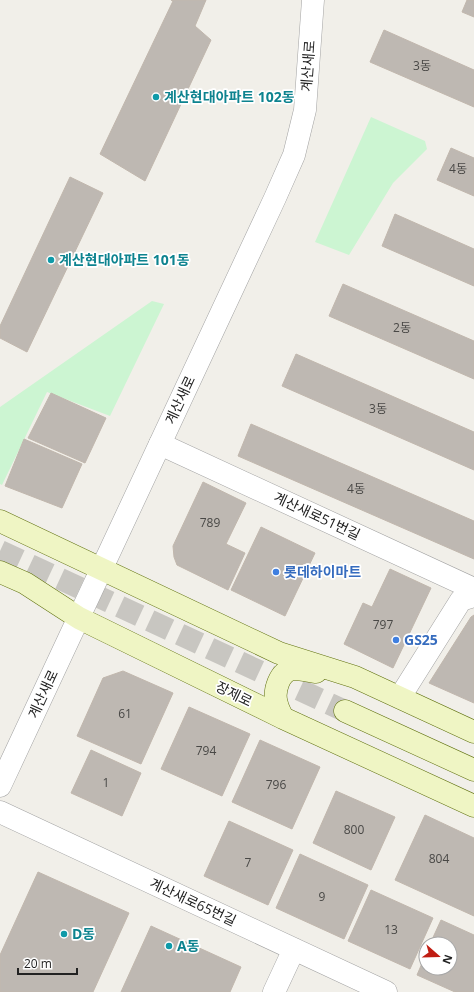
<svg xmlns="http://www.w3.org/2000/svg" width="474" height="992" viewBox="0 0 474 992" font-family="'Open Sans','Noto Sans KR',sans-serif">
  <rect width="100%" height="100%" fill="#f1efe9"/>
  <path fill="#ccf5d2" d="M 371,117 L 425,141 L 427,149 L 393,183 L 349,255 L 315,242 Z
    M 152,301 L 164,304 L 110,416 L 47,392 L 2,485 L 0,484 L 0,407 Z"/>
  <path fill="#beb8b2" stroke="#c1b7ad" d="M 171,0 L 206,0 L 195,26 L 211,40 L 145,181 L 100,154 L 173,1 Z
    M 467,0 L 474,0 L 474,17 L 462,12 Z
    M 384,30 L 474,70 L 474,107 L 370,62 Z
    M 451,148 L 474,158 L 474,196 L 437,180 Z
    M 70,177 L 103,193 L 27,352 L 0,338 L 0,326 Z
    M 395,214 L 474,249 L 474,286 L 382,246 Z
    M 343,284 L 474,341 L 474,379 L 329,316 Z
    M 296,354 L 474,432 L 474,470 L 282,386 Z
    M 51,393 L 106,418 L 85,463 L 28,438 Z
    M 251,424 L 474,521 L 474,559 L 238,456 Z
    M 24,439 L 82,464 L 62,508 L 5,486 Z
    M 203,482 L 246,503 L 226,544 L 245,553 L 228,590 L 177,565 L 174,557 L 173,546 Z
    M 261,527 L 315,553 L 285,616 L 231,590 Z
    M 390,569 L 431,588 L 393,668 L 344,644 L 363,603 L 372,607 Z
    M 474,615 L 474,703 L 429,683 L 471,617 Z
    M 123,671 L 173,693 L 141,764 L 77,736 L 103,678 Z
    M 189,707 L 250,734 L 222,796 L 161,769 Z
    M 260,740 L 320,767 L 292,829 L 232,802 Z
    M 91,750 L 141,773 L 122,816 L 71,793 Z
    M 336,791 L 395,817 L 371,870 L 313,843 Z
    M 425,815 L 474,838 L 474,916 L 395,880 Z
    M 229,821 L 293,850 L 268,905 L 204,876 Z
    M 300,854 L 368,885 L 344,939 L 276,908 Z
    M 38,872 L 129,913 L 93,992 L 0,992 L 0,955 Z
    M 371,890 L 433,918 L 410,969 L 348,941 Z
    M 441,920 L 474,935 L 474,992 L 455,992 L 417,975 L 426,954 L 426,968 L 450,968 L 450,944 L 430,944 Z
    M 151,926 L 241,967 L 230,992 L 121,992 Z"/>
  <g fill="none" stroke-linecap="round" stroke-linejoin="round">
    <path stroke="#c8c6c1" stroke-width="22" stroke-dasharray="22 11" stroke-linecap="butt" d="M 0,551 L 345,711"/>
    <g stroke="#a3a3a3" stroke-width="23">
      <path id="minor" d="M 160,444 L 474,589
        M 400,697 L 461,600 L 474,596
        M 0,812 L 386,992
        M 274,992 L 294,949"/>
    </g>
    <g stroke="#a3a3a3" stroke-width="23">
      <path id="tertiary" d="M 0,786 L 275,198 L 294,155 L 305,110 L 313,0"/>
    </g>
    <g stroke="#617210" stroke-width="23">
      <path id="secondary" d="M 0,521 L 279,653 L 355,677 L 474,732
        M 0,572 L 25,583 L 79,618 L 283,718 L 474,806
        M 345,711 L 474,770
        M 283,718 C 281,714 278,709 277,704 C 273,692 279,670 294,669 C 301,669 309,671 316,672"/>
    </g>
    <use href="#minor" stroke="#fff" stroke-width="22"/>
    <use href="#tertiary" stroke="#fff" stroke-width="22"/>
    <use href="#secondary" stroke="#eff5c4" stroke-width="22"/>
  </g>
  <g fill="#0f9aa8" stroke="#fff" stroke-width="1.5">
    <circle cx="156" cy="97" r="4"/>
    <circle cx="51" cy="260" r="4"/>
    <circle cx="64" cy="934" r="4"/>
    <circle cx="169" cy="946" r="4"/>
  </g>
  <g fill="#3f7fe0" stroke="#fff" stroke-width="1.5">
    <circle cx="276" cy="572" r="4"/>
    <circle cx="396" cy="640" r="4"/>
  </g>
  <g text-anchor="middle" stroke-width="3.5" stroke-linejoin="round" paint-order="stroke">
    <g font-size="12" fill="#494846">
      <text x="422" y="70">3동</text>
      <text x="458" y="173">4동</text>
      <text x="402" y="332">2동</text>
      <text x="378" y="413">3동</text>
      <text x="356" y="493">4동</text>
      <text x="210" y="527">789</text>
      <text x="383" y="629">797</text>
      <text x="125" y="718">61</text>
      <text x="206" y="755">794</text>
      <text x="106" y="787">1</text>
      <text x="276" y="789">796</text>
      <text x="354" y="834">800</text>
      <text x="439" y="863">804</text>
      <text x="248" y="867">7</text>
      <text x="322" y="901">9</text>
      <text x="391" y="934">13</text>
    </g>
    <g font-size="14" fill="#222" stroke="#fff">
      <text transform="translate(308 66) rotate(-86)" y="5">계산새로</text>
      <text transform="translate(180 400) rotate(-65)" y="5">계산새로</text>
      <text transform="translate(317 516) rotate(25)" y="5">계산새로51번길</text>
      <text transform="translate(43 694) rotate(-65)" y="5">계산새로</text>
      <text transform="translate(234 694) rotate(26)" y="5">장제로</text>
      <text transform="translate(193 902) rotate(25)" y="5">계산새로65번길</text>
    </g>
    <g font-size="14" font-weight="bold" fill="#0d838f" stroke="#fff" text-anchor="start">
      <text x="164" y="102">계산현대아파트 102동</text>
      <text x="59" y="265">계산현대아파트 101동</text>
      <text x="72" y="939">D동</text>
      <text x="177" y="951">A동</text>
    </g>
    <g font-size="14" font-weight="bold" fill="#366cbe" stroke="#fff" text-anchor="start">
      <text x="284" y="577">롯데하이마트</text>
      <text x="404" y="645">GS25</text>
    </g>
  </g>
  <g transform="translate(438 956) rotate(110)"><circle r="19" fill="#ffffff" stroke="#a7a7a7"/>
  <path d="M0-3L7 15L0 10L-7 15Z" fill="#c01d13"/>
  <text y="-6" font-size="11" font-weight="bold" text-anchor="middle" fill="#222222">N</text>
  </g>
  <path d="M18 968v6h59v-6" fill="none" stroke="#222222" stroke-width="2"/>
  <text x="24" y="968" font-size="12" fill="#222222" stroke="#ffffff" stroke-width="3" paint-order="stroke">20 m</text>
</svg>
